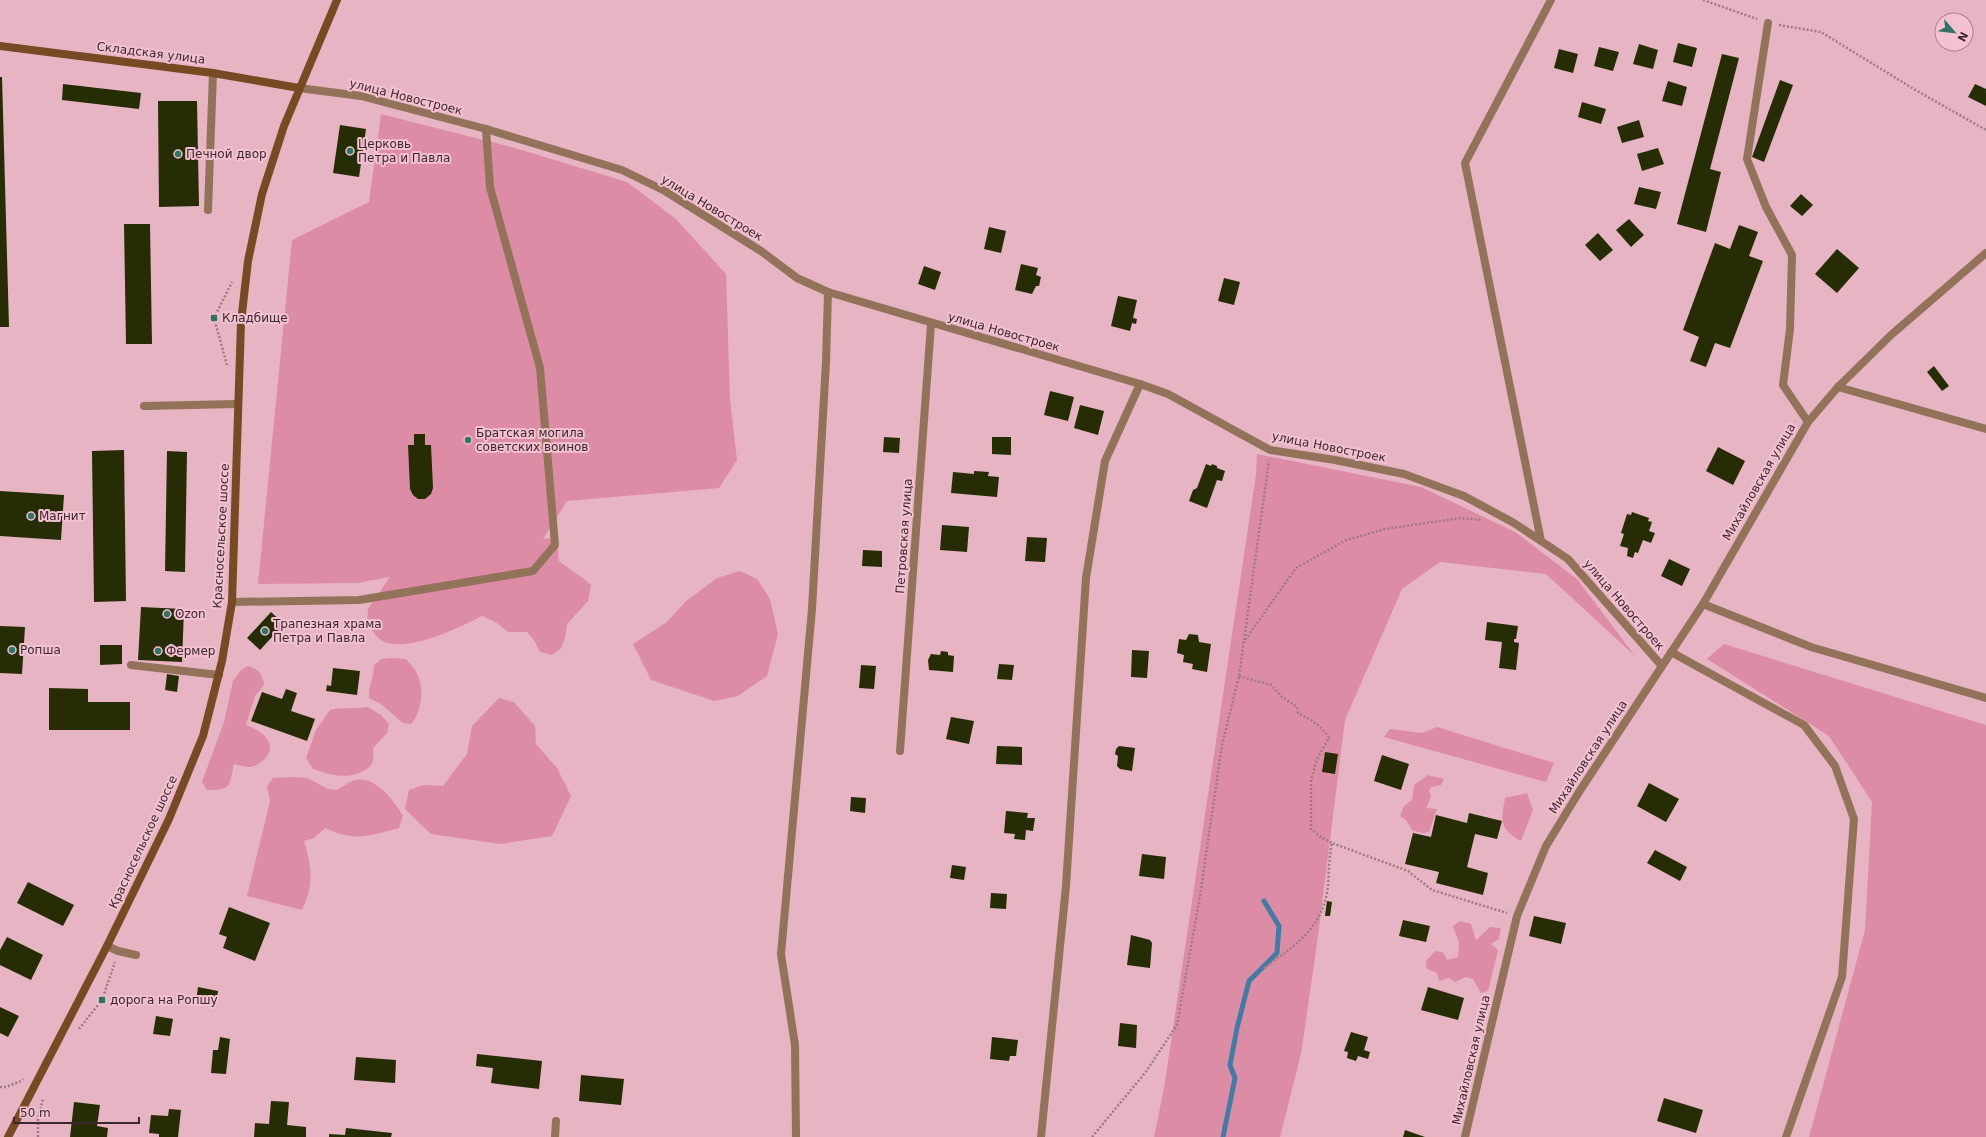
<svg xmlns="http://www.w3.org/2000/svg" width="1986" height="1137" viewBox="0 0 1986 1137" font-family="'DejaVu Sans',sans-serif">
  <rect width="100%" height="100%" fill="#e6b4c3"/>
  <path fill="#dd8ca6" d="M 381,114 L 515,148 L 627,182 L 676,219 L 726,274 L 730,399 L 737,460 L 719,488 L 567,501 L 543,539 L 549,538 L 558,548 L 559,561 C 570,570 581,575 591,585 L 588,601 L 567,624 L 565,638 L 561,648 L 552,655 L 540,652 L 534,640 L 527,632 L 508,632 L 497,623 L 482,616 C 461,627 403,655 381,640 C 375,636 371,628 367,623 L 368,609 L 390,577 L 357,583 L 258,584 L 292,240 L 369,202 Z
    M 1257,454 L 1421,487 L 1515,532 L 1577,579 L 1635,656 L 1546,574 L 1440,562 L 1402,589 L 1345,720 L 1317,944 L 1301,1054 L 1280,1137 L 1154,1137 L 1164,1088 L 1256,475 Z
    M 740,571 L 757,579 L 770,599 L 778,634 L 767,676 L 738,696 L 714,701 L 651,680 L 633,644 L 667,622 L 686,601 L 717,578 Z
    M 1724,644 L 1986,725 L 1986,1137 L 1809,1137 L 1865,930 L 1872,802 L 1829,736 L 1707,659 Z
    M 393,658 L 406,659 C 409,663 414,667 416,672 C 425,686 422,712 411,724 L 403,723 L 381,704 L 369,698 C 368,686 374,678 374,665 L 381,659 Z
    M 248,666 C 258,669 263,674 264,685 L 255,696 L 246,725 C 254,728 262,732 267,739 C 276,751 262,765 250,767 C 246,767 239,765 234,764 C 229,787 231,790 207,790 L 202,782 L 224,722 L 233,681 L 241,670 Z
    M 499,698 L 514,702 L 535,726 L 536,744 L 557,768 L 571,796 L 552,836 L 500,844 L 431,834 L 405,809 L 409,790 L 424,785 L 443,786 L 467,754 L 472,726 Z
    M 368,707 L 381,715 L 389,724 L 387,733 L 373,748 C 373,751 374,757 373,760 C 372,765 369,768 365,770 C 348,780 331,775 313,769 L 306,758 L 316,730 L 330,710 C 342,707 355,709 368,707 Z
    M 1437,727 L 1554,763 L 1546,782 L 1384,737 L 1390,729 L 1422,733 Z
    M 1428,775 L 1444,779 L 1441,785 L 1431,787 L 1429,791 L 1431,797 L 1426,808 L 1437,809 L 1429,832 L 1422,833 L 1412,830 L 1406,820 L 1400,816 L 1404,806 L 1412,800 L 1414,785 Z
    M 292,777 L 307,778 L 328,789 L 336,790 C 341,788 347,783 352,781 C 374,773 394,801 403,816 L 399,828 C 368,836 355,842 325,828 L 314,838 L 304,841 C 312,867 314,885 302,910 L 247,896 L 270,801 L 267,786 L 273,778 Z
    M 1527,793 L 1533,810 L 1521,841 C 1499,829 1501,821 1505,798 Z
    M 1460,921 L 1471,924 L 1476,940 L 1490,927 L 1501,928 L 1499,939 L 1491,944 L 1498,950 L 1488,991 L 1481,993 L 1473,979 L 1466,977 L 1455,982 L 1449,978 L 1439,981 L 1437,973 L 1427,969 L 1426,961 L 1435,951 L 1443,952 L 1447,960 L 1458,957 L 1459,943 L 1453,926 Z"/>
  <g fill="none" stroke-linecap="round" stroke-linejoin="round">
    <path stroke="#417ca6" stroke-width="5" d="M 1223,1137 L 1235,1078 L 1230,1065 L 1237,1028 L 1249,981 L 1277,953 L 1279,926 L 1264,901"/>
  </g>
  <path fill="#262d05" d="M 1678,43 L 1697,48 L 1692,67 L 1673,62 Z
    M 1639,44 L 1658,50 L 1653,69 L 1633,64 Z
    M 1599,47 L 1619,52 L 1613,71 L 1594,66 Z
    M 1559,49 L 1578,54 L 1573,73 L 1554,68 Z
    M 1722,54 L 1739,58 L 1710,169 L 1721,172 L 1706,232 L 1677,224 Z
    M 0,77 L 2,77 L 9,327 L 0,327 Z
    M 1780,80 L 1793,85 L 1764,162 L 1752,157 Z
    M 1668,81 L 1687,87 L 1682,106 L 1662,101 Z
    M 63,84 L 141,93 L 139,109 L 62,100 Z
    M 1975,84 L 1986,89 L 1986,106 L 1968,97 Z
    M 158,101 L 197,101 L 199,206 L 159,207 Z
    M 1582,102 L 1606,109 L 1601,124 L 1578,117 Z
    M 1639,120 L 1644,137 L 1622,143 L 1617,127 Z
    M 340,125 L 366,129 L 359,177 L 333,173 Z
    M 1658,148 L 1664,164 L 1642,171 L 1637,154 Z
    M 1639,187 L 1661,192 L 1656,209 L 1634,204 Z
    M 1801,194 L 1813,205 L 1802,216 L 1790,206 Z
    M 1629,219 L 1644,235 L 1631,247 L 1616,230 Z
    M 124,224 L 150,224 L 152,344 L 126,344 Z
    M 1739,225 L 1758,232 L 1749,256 L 1763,261 L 1730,348 L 1715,343 L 1706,367 L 1690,361 L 1699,337 L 1683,330 L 1715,243 L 1730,249 Z
    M 989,227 L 1006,231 L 1001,253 L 984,249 Z
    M 1598,233 L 1613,250 L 1600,261 L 1585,245 Z
    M 1837,249 L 1859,268 L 1837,293 L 1815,274 Z
    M 1021,264 L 1038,268 L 1036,275 L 1041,277 L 1039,286 L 1036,286 L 1032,294 L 1015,290 Z
    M 924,266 L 941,272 L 935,290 L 918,284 Z
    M 1224,278 L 1240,282 L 1234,305 L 1218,301 Z
    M 1118,296 L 1137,300 L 1133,318 L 1137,319 L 1136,324 L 1132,323 L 1130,331 L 1111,326 Z
    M 1934,366 L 1949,386 L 1942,391 L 1927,372 Z
    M 1050,391 L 1074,397 L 1068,421 L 1044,415 Z
    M 1080,405 L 1104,411 L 1098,435 L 1074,428 Z
    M 414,434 L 425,434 L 425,445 L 431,445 L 433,488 L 431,494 L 425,499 L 418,499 L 413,495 L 410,489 L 408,445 L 414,445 Z
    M 884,437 L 900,438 L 899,453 L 883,452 Z
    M 992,437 L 1011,437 L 1011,455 L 992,454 Z
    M 1718,447 L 1745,461 L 1733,485 L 1706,471 Z
    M 124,450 L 126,601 L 94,602 L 92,451 Z
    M 167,451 L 187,452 L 185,572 L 165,571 Z
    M 1206,464 L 1211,466 L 1212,464 L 1217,466 L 1217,468 L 1225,471 L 1222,481 L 1217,480 L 1207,508 L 1189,501 L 1193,490 L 1197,488 Z
    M 974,471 L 989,472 L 988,476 L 999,477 L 997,497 L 951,493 L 953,472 L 974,474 Z
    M 0,491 L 64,495 L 61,540 L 0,536 Z
    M 1632,512 L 1649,518 L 1648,521 L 1652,522 L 1649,531 L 1655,533 L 1651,543 L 1643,540 L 1638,553 L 1635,552 L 1633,558 L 1627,556 L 1628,548 L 1620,546 L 1624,534 L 1621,533 L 1627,514 L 1631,515 Z
    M 942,525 L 969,527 L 967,552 L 940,550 Z
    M 1027,537 L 1047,538 L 1045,562 L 1025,561 Z
    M 863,550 L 882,551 L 882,567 L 862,566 Z
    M 1669,559 L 1690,569 L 1682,586 L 1661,576 Z
    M 141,607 L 184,609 L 182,662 L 138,660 Z
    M 271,612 L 284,624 L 260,650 L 247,638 Z
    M 1487,622 L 1518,626 L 1516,639 L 1514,639 L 1514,642 L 1519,643 L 1516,670 L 1499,668 L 1502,642 L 1485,640 Z
    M 0,626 L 25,627 L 22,674 L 0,673 Z
    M 1189,634 L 1198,635 L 1199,642 L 1211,644 L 1207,672 L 1192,669 L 1193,664 L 1183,662 L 1184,655 L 1177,653 L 1179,639 L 1186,640 Z
    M 100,645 L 122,645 L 122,664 L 100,665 Z
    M 1132,650 L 1149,651 L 1147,678 L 1131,677 Z
    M 941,651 L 948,652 L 948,655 L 954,656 L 953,672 L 929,670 L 928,660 L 931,654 L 940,655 Z
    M 999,664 L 1014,665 L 1012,680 L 997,679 Z
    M 861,665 L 876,666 L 874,689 L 859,688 Z
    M 333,668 L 360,671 L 357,695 L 326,691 L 327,685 L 331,686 Z
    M 167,674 L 179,676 L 177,692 L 165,690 Z
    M 49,688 L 88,689 L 88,702 L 130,702 L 130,730 L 49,730 Z
    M 286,689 L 297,693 L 291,711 L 315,719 L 307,741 L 251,721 L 262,692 L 282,699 Z
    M 951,717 L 974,721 L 969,744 L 946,739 Z
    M 997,746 L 1022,747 L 1022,765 L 996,764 Z
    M 1119,746 L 1135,748 L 1132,771 L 1120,769 L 1117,766 L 1118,756 L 1115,754 L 1116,749 Z
    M 1325,752 L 1338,754 L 1335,774 L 1322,772 Z
    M 1382,755 L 1409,764 L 1401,790 L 1374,781 Z
    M 1649,783 L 1679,799 L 1666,822 L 1637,806 Z
    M 851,797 L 866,798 L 865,813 L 850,811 Z
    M 1006,811 L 1028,813 L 1027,818 L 1035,818 L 1033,831 L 1026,830 L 1025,840 L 1014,839 L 1015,834 L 1004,833 Z
    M 1469,813 L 1502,821 L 1497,839 L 1475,834 L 1467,867 L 1488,873 L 1483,895 L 1436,883 L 1439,872 L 1405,864 L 1413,833 L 1431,837 L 1436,815 L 1467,823 Z
    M 1655,850 L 1687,867 L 1680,881 L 1647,863 Z
    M 1142,854 L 1166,857 L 1164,879 L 1139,876 Z
    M 952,865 L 966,867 L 964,880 L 950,878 Z
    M 28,882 L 74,905 L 63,926 L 17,903 Z
    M 991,893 L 1007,894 L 1006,909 L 990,908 Z
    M 1327,901 L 1332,902 L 1330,916 L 1325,916 Z
    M 229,907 L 270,923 L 255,961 L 223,948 L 227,937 L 219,934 Z
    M 1534,916 L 1566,923 L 1561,944 L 1529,936 Z
    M 1403,920 L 1430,926 L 1426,942 L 1399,936 Z
    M 1131,935 L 1150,940 L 1152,943 L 1150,968 L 1127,965 Z
    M 7,937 L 43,955 L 31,980 L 0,965 L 0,950 Z
    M 198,987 L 218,991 L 216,1004 L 196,1001 Z
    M 1428,987 L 1464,998 L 1458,1020 L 1421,1010 Z
    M 0,1007 L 19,1016 L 8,1037 L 0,1033 Z
    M 156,1016 L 173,1019 L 170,1036 L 153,1034 Z
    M 1120,1023 L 1137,1025 L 1136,1048 L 1118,1046 Z
    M 1351,1032 L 1368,1037 L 1364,1050 L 1370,1052 L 1368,1059 L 1358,1056 L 1356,1061 L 1347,1058 L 1348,1052 L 1344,1051 Z
    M 220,1037 L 230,1039 L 226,1074 L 211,1073 L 213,1050 L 218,1050 Z
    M 992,1037 L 1018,1040 L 1016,1056 L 1010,1056 L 1009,1061 L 990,1059 Z
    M 477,1054 L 542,1061 L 539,1089 L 491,1083 L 493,1068 L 476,1066 Z
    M 356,1057 L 396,1060 L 395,1083 L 354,1080 Z
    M 581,1075 L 624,1079 L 621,1105 L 579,1101 Z
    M 1664,1098 L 1703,1110 L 1696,1133 L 1657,1121 Z
    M 271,1101 L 289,1102 L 287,1125 L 306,1127 L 306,1137 L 254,1137 L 255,1123 L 269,1124 Z
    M 74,1102 L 100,1105 L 97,1126 L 108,1128 L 107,1137 L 70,1137 Z
    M 169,1109 L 181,1110 L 178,1137 L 159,1137 L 159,1134 L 149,1133 L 151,1115 L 168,1116 Z
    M 346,1128 L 392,1133 L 391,1137 L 329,1137 L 329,1134 L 345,1135 Z
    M 1405,1130 L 1425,1137 L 1403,1137 Z"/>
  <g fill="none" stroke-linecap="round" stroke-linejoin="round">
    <path stroke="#9f7a85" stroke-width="2.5" stroke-dasharray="2 2" stroke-linecap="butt" d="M 1703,0 L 1757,19
      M 1779,25 L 1821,32 L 1912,88 L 1986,130
      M 227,365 L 214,318 L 232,282
      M 1243,643 L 1296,568 L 1346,540 L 1385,529 L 1460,518 L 1481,520
      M 1239,676 L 1271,685 L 1282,697 L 1297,707 L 1298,713 C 1311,720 1321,725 1329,738 L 1317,759 L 1311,780 L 1311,829 L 1322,838 L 1332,843
      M 1264,968 C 1296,945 1323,928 1328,886 C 1329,871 1329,857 1332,843 L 1408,871 L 1432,890 L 1507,913
      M 79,1029 L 102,1000 L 115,962
      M 0,1087 L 6,1087 L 21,1081 L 23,1079
      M 38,1137 L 38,1119 L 43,1099
      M 1092,1137 L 1145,1073 L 1177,1025 L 1200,896 L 1222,745 L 1239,676 L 1269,461"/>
    <path stroke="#927259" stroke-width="8" d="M 1768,23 L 1747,159 L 1766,207 L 1792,255 L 1790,329 L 1783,385 L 1808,422
      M 208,210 L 213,73
      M 1838,387 L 1986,429
      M 144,406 L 238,404
      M 232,602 L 359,600 L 533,571 L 555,545 L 540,368 L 490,187 L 486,129
      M 1703,604 L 1811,647 L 1986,698
      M 1671,652 L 1804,725 L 1835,766 L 1854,819 L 1842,977 L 1786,1137
      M 131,665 L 219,675
      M 900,751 L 931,324
      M 107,946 L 118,951 L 136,955
      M 796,1137 L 795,1045 L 781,954 L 812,609 L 826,362 L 828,292
      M 1041,1137 L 1066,886 L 1086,578 L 1105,461 L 1140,384"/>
    <path stroke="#927259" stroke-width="8" d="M 299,88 L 361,96 L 486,129 L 622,170 L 665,191 L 761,251 L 797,278 L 828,292 L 1140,384 L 1168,394 L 1270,450 L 1335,460 L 1404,474 L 1464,496 L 1514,523 L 1568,559 L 1662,666
      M 1541,541 L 1465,163 L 1551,0
      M 555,1137 L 556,1121
      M 1465,1137 L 1517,916 L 1546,846 L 1579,792 L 1703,604 L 1808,422 L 1838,387 L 1891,335 L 1986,253"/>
    <path stroke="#774a23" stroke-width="8" d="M 0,46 L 213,73 L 299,88
      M 8,1137 L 107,946 L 169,819 L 203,736 L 222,661 L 232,602 L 241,322 L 248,261 L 262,194 L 284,126 L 337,0"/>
  </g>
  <g fill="#307468" stroke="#f3c1d0" stroke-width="1.5">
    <circle cx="350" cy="151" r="4"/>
    <circle cx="178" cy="154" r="4"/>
    <rect x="210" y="314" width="8" height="8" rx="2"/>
    <circle cx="468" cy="440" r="4"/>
    <circle cx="31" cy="516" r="4"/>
    <circle cx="167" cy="614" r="4"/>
    <circle cx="265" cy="631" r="4"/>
    <circle cx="12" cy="650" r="4"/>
    <circle cx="158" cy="651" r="4"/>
    <rect x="98" y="996" width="8" height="8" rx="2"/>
  </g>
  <g text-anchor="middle" stroke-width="4" stroke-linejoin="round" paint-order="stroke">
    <g font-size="12" fill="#3b282e" stroke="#f3c1d0">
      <text transform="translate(151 53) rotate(7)" y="4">Складская улица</text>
      <text transform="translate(406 97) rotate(14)" y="4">улица Новостроек</text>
      <text transform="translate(712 208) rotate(31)" y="4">улица Новостроек</text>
      <text transform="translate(1004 332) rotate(16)" y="4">улица Новостроек</text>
      <text transform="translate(1329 447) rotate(11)" y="4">улица Новостроек</text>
      <text transform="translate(1759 482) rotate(-60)" y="4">Михайловская улица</text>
      <text transform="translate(221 536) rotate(-87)" y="4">Красносельское шоссе</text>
      <text transform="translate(904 536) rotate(-86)" y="4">Петровская улица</text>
      <text transform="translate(1624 605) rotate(49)" y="4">улица Новостроек</text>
      <text transform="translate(1588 757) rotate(-57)" y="4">Михайловская улица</text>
      <text transform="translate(143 842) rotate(-65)" y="4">Красносельское шоссе</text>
      <text transform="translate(1471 1060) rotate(-77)" y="4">Михайловская улица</text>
    </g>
    <g font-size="12" fill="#3b282e" stroke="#f3c1d0" text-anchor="start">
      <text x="358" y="148">Церковь<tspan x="358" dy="14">Петра и Павла</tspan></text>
      <text x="186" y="158">Печной двор</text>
      <text x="222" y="322">Кладбище</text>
      <text x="476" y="437">Братская могила<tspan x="476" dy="14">советских воинов</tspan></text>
      <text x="39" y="520">Магнит</text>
      <text x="175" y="618">Ozon</text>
      <text x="273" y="628">Трапезная храма<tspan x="273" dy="14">Петра и Павла</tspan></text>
      <text x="20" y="654">Ропша</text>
      <text x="166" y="655">Фермер</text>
      <text x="110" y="1004">дорога на Ропшу</text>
    </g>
  </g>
  <g transform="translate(1954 32) rotate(118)"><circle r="19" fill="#f3c1d0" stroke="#a9848f"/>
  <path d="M0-3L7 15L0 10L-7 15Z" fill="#307468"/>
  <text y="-6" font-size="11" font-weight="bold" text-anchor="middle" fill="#3b282e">N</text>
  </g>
  <path d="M14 1117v6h125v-6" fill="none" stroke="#3b282e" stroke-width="2"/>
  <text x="20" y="1117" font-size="12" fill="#3b282e" stroke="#f3c1d0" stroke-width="3" paint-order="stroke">50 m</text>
</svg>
